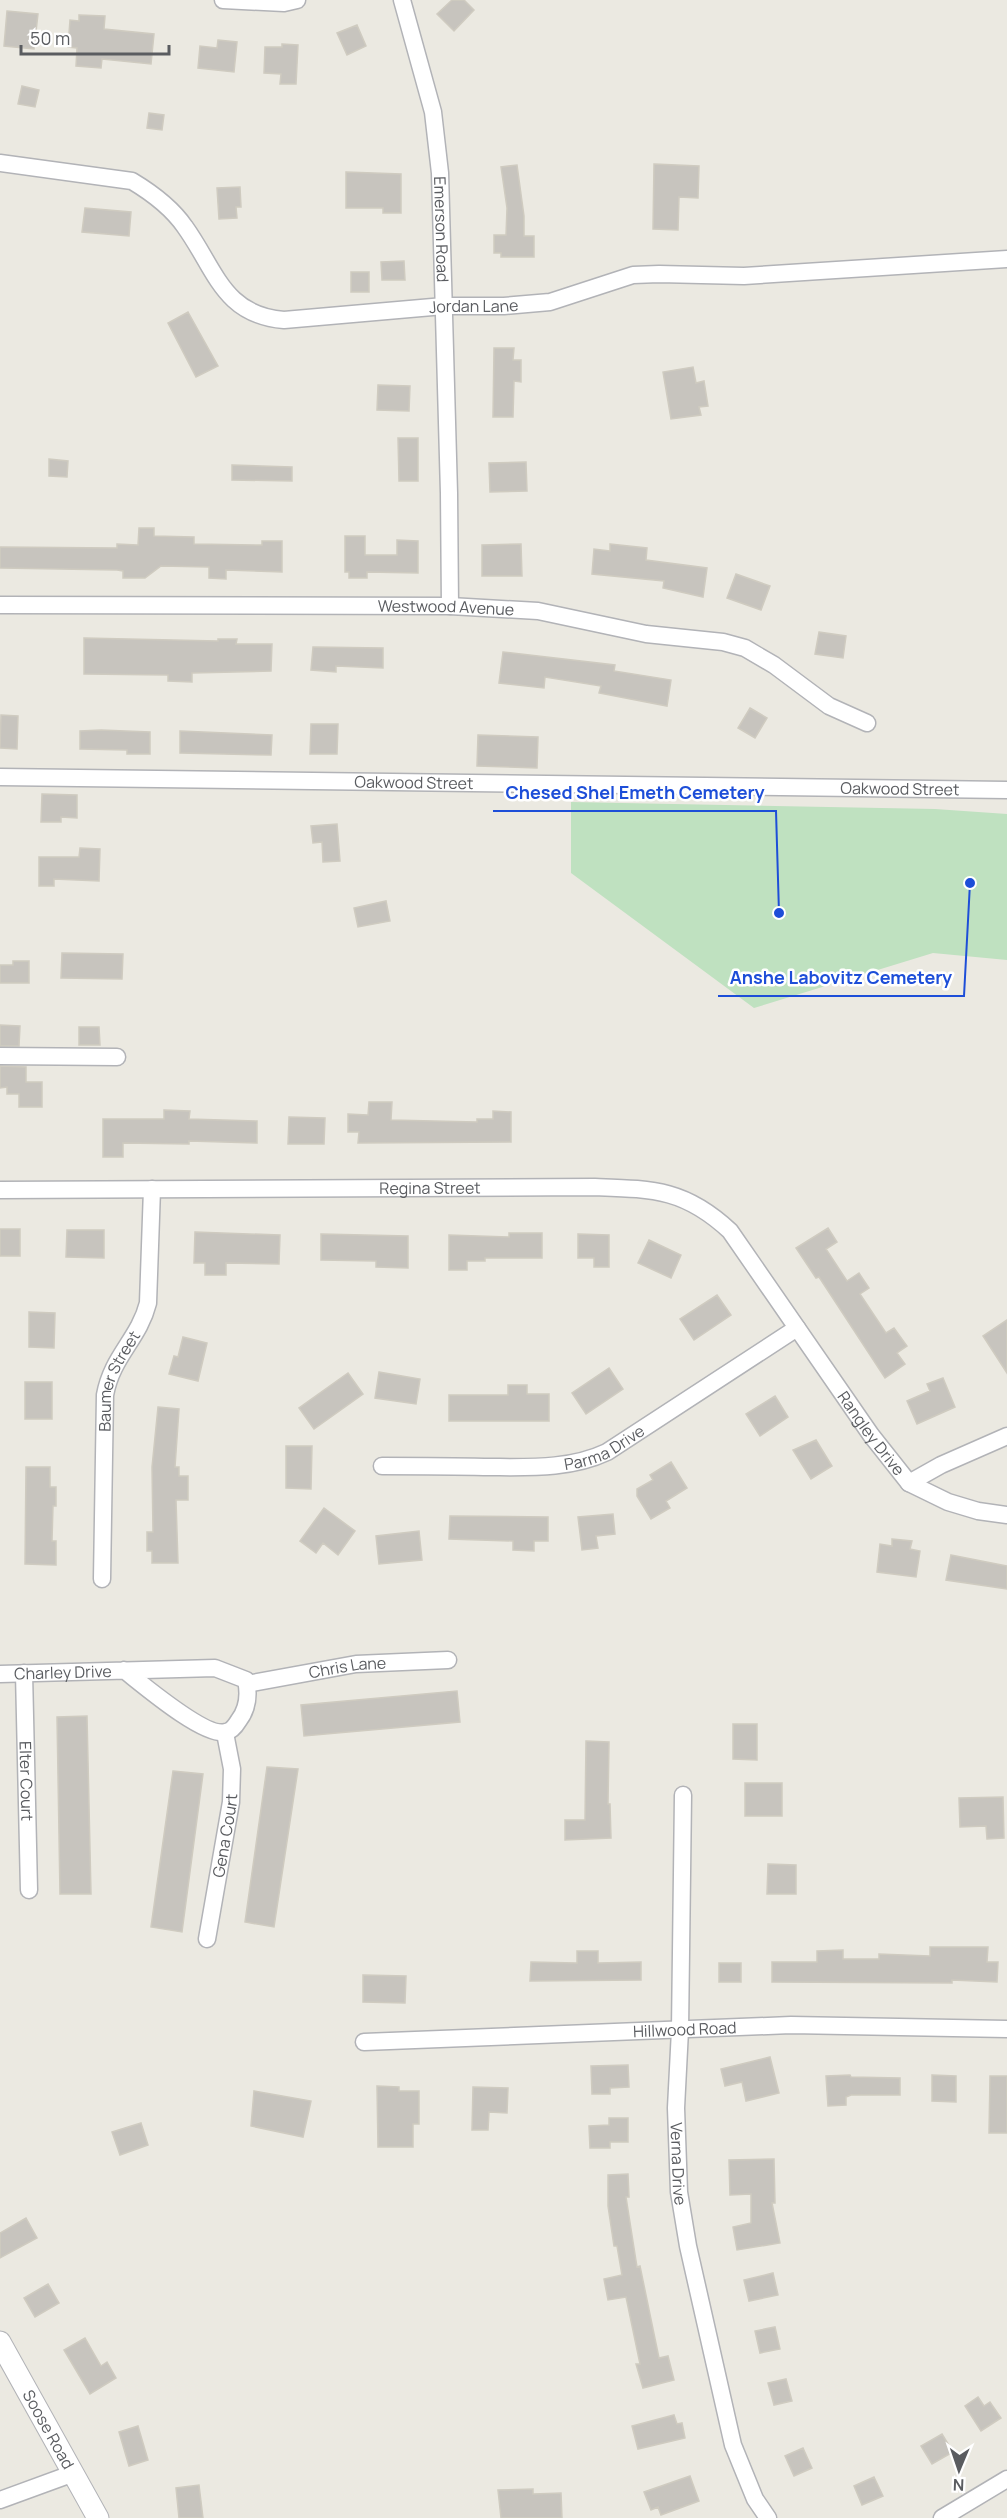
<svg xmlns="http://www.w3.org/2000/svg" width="1007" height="2518" viewBox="0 0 1007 2518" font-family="Manrope,sans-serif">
  <rect width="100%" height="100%" fill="#ebe9e1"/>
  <path fill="#bfe1c0" d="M 571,802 L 935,809 L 1007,814 L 1007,960 L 933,953 L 754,1008 L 571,873 Z"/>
  <path fill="#c7c4be" stroke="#cfcbc0" stroke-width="1.5" d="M 452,0 L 464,0 L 474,10 L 454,31 L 437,14 Z
    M 7,11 L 38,14 L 34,49 L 4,46 Z
    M 79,15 L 105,16 L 104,29 L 154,34 L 151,64 L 102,59 L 101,68 L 76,66 L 77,48 L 68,47 L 70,20 L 79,21 Z
    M 357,25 L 366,46 L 347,55 L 337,33 Z
    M 218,40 L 237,42 L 234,72 L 198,68 L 200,46 L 217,48 Z
    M 282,44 L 298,45 L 296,84 L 280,84 L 281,74 L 264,73 L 265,47 L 282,47 Z
    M 22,86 L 39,90 L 35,107 L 18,104 Z
    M 149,113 L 164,115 L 162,130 L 147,128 Z
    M 654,164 L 699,166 L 698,198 L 679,197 L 678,230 L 653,229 Z
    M 517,165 L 524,216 L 524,236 L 534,236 L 534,257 L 501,257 L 501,253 L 494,253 L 494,235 L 506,235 L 507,208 L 501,167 Z
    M 346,172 L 401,174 L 401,213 L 383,213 L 383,208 L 346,208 Z
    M 240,187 L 241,207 L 236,207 L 237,218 L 219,219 L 217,188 Z
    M 85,208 L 131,212 L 129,236 L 82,232 Z
    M 404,261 L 405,280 L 382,280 L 381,262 Z
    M 351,272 L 369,272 L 369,292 L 351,292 Z
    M 188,312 L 218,366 L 196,377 L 168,323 Z
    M 494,348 L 514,348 L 513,360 L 521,360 L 521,382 L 514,381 L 513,417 L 493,417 Z
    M 693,367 L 696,383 L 704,381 L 708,406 L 699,407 L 701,415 L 671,419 L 663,372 Z
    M 378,385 L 410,386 L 409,411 L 377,410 Z
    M 398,438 L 418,438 L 418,481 L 399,481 Z
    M 49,459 L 68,461 L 67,477 L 49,476 Z
    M 526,462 L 527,491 L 490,492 L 489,463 Z
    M 232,465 L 292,467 L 292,481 L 232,480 Z
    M 139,528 L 154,528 L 154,536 L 194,537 L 194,544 L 262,545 L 262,541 L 282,541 L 282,572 L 226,570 L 226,579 L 209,578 L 209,567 L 161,566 L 145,578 L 123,578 L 123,571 L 117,570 L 0,568 L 0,547 L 117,548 L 117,544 L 138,545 Z
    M 345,536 L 365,536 L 365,555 L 397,555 L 397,540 L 418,541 L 418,573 L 367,572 L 367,578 L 349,578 L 349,572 L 345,572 Z
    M 521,544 L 522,576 L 482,576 L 482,545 Z
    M 610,544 L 647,548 L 646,560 L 707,568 L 703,597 L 663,588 L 664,581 L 592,574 L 594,549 L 610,551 Z
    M 736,574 L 770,586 L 761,610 L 727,598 Z
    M 819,632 L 846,636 L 843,658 L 815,654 Z
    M 84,638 L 218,641 L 218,639 L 237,639 L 236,644 L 272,644 L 271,671 L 192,673 L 192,682 L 168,681 L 168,675 L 84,674 Z
    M 313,647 L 383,648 L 383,668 L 336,666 L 336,672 L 311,670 Z
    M 503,652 L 615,665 L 614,671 L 671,680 L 667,706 L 599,693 L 601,686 L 545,677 L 544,688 L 499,683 Z
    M 750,708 L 767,718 L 755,738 L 738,728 Z
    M 1,715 L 18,716 L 17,749 L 0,748 Z
    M 311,724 L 338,724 L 337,754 L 310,754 Z
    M 101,730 L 150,732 L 150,754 L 127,754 L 127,750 L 80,749 L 80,731 Z
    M 180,731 L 272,735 L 271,755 L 180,753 Z
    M 478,735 L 538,737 L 537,768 L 477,766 Z
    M 42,794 L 77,795 L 77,818 L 61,817 L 61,822 L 41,822 Z
    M 337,824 L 340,861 L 323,862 L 322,842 L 313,843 L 311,826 Z
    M 80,848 L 100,849 L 99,881 L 54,879 L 54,886 L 39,886 L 39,857 L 79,857 Z
    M 386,901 L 390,921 L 358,927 L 354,908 Z
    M 62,953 L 123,954 L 122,979 L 61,978 Z
    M 13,961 L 29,961 L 29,983 L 0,983 L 0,965 L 13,965 Z
    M 0,1025 L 20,1026 L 19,1046 L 0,1046 Z
    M 79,1027 L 99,1027 L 100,1045 L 79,1045 Z
    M 0,1066 L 26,1067 L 26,1082 L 42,1082 L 42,1107 L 19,1107 L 19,1094 L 7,1094 L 7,1087 L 0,1088 Z
    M 369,1102 L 392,1102 L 391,1120 L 477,1122 L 477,1119 L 493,1119 L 493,1111 L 511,1112 L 511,1142 L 358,1143 L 359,1132 L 348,1132 L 348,1114 L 368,1115 Z
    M 164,1110 L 190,1111 L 189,1119 L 257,1121 L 257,1143 L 189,1141 L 189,1144 L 123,1143 L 123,1157 L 103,1157 L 103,1119 L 164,1119 Z
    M 289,1117 L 325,1118 L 324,1144 L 288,1144 Z
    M 828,1228 L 837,1242 L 826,1249 L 847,1281 L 859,1273 L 869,1288 L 860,1294 L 886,1333 L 894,1328 L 907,1346 L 897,1353 L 905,1364 L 885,1378 L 819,1277 L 816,1278 L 796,1248 Z
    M 0,1229 L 20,1229 L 20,1256 L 0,1256 Z
    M 67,1230 L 104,1230 L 104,1258 L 66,1257 Z
    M 195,1232 L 280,1235 L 279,1264 L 226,1263 L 226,1275 L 205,1275 L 205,1263 L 194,1263 Z
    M 509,1233 L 542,1233 L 542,1258 L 485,1258 L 485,1261 L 467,1261 L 467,1270 L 449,1270 L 449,1235 L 509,1237 Z
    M 321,1234 L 408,1236 L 408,1268 L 376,1267 L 376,1261 L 321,1260 Z
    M 578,1234 L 609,1235 L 609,1267 L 594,1267 L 594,1258 L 578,1258 Z
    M 649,1240 L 681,1255 L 671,1278 L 638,1263 Z
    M 717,1295 L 731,1315 L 694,1340 L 680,1319 Z
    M 29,1312 L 55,1313 L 54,1348 L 29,1347 Z
    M 1007,1320 L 1007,1373 L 983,1336 Z
    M 183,1337 L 207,1343 L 198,1381 L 169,1374 L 174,1356 L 178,1357 Z
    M 609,1368 L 623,1389 L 586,1414 L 572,1393 Z
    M 379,1372 L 420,1379 L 416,1404 L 375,1398 Z
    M 348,1373 L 363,1394 L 314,1429 L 299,1408 Z
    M 943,1378 L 955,1407 L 917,1424 L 907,1401 L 930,1391 L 927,1384 Z
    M 25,1382 L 52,1382 L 52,1419 L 25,1419 Z
    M 508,1385 L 527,1385 L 527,1394 L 549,1394 L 549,1421 L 449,1421 L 449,1395 L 508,1395 Z
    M 775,1396 L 788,1417 L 760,1436 L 746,1414 Z
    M 158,1407 L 179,1409 L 175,1467 L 179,1467 L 179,1476 L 188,1476 L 188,1500 L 176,1500 L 178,1563 L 152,1563 L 152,1551 L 147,1551 L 147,1532 L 153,1532 L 152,1467 Z
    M 816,1440 L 832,1466 L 811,1479 L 793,1450 Z
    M 286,1446 L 312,1446 L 311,1489 L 286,1488 Z
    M 671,1462 L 687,1488 L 666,1501 L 670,1508 L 651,1519 L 637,1496 L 637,1489 L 653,1480 L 650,1475 Z
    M 26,1467 L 50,1467 L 50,1487 L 56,1487 L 56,1506 L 53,1506 L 52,1541 L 56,1541 L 56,1565 L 25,1564 Z
    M 324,1508 L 355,1531 L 338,1555 L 323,1543 L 316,1553 L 300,1541 Z
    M 613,1514 L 615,1534 L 596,1536 L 598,1548 L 582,1550 L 578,1517 Z
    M 450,1516 L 548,1517 L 548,1541 L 534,1541 L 534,1551 L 513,1550 L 513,1541 L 449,1539 Z
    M 419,1531 L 422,1560 L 379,1564 L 376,1536 Z
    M 892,1539 L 912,1541 L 910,1549 L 920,1551 L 916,1577 L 877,1572 L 880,1544 L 892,1546 Z
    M 951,1555 L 1007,1566 L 1007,1589 L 946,1580 Z
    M 457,1691 L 460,1722 L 304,1736 L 301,1705 Z
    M 87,1716 L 91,1894 L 60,1894 L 57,1717 Z
    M 733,1724 L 757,1724 L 757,1760 L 733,1759 Z
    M 586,1741 L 609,1742 L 608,1804 L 610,1804 L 611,1838 L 565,1840 L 565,1820 L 585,1820 Z
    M 267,1767 L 298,1769 L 274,1927 L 245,1922 Z
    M 173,1771 L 203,1774 L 182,1932 L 151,1927 Z
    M 745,1783 L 782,1783 L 782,1816 L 745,1816 Z
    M 1003,1797 L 1004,1838 L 987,1839 L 986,1826 L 960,1827 L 959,1798 Z
    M 768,1864 L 796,1865 L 796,1894 L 767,1894 Z
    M 930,1947 L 988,1947 L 987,1962 L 998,1962 L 997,1982 L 952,1980 L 952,1983 L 772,1982 L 772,1962 L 817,1962 L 817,1951 L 843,1950 L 843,1959 L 879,1959 L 879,1954 L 930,1956 Z
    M 577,1951 L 598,1951 L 598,1963 L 641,1962 L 641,1980 L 530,1981 L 531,1962 L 577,1963 Z
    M 719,1963 L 741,1963 L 741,1982 L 719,1982 Z
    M 363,1975 L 406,1976 L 405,2003 L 363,2002 Z
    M 770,2057 L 779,2093 L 746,2101 L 742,2082 L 725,2086 L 721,2069 Z
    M 628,2065 L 629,2087 L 610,2088 L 610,2094 L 592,2094 L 591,2066 Z
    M 850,2075 L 851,2077 L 900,2078 L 900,2095 L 851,2095 L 846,2097 L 846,2105 L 828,2106 L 826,2076 Z
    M 932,2075 L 956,2076 L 956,2102 L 932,2101 Z
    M 990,2076 L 1007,2076 L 1007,2133 L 989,2133 Z
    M 377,2086 L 399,2087 L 399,2091 L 419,2091 L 419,2124 L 413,2124 L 413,2147 L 378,2147 Z
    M 473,2087 L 508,2088 L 507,2113 L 489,2112 L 488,2130 L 472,2130 Z
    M 254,2091 L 311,2101 L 303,2137 L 251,2126 Z
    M 609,2118 L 628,2118 L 628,2142 L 610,2142 L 610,2148 L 590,2148 L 589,2126 L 609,2125 Z
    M 141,2123 L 148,2145 L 120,2155 L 112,2132 Z
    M 774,2159 L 775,2203 L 772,2203 L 780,2243 L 737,2250 L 733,2227 L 751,2223 L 751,2194 L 730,2195 L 729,2160 Z
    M 628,2174 L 629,2197 L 626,2197 L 637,2267 L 640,2266 L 659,2358 L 668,2356 L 674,2380 L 643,2388 L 636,2364 L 640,2364 L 626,2297 L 608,2300 L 604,2279 L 622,2275 L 617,2246 L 614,2246 L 608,2206 L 608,2175 Z
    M 26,2218 L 37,2238 L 0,2258 L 0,2233 Z
    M 773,2273 L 778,2295 L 749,2301 L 744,2280 Z
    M 48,2284 L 59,2303 L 35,2317 L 24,2298 Z
    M 775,2327 L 780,2349 L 760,2353 L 755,2331 Z
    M 85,2338 L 101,2366 L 107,2362 L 116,2378 L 90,2394 L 64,2350 Z
    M 786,2379 L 792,2401 L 774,2405 L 768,2383 Z
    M 978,2397 L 984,2406 L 990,2402 L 1001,2418 L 981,2431 L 965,2406 Z
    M 674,2415 L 677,2424 L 682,2423 L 685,2438 L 638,2449 L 632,2426 Z
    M 138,2426 L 148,2460 L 129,2466 L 119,2432 Z
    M 942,2434 L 953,2452 L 932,2464 L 921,2446 Z
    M 803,2448 L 812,2468 L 794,2476 L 785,2456 Z
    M 690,2476 L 699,2501 L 661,2515 L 658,2507 L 651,2510 L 644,2492 Z
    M 874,2477 L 883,2496 L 862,2505 L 854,2486 Z
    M 199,2485 L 203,2518 L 179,2518 L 176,2488 Z
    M 533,2489 L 533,2494 L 561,2493 L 562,2518 L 501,2518 L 498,2490 Z"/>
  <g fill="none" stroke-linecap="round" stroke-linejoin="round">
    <g stroke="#b2b3b7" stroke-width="19">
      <g id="minor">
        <path d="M 223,0 L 284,3 L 297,0"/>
        <path id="s1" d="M 402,0 L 433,112 L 440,173 L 449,493 L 450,606"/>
        <path id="s2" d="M 0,163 L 132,181 C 152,193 172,208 185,227 C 216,270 223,315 284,320 L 444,306 L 504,306 L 550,302 L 633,275 L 659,274 L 744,276 L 1007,259"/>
        <path id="s3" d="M 0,605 L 450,606 L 538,611 L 646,634 L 723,642 L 745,648 L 774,665 L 829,706 L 867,723"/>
        <path id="s4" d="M 0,777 L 1007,790"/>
        <path d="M 0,1056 L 117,1057"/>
        <path id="s5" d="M 0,1190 L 595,1187 C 653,1189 685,1189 730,1231 L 871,1435 L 909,1483 L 948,1502 L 978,1511 L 1007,1515"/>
        <path id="s6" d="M 382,1466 C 416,1466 450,1466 484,1467 C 526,1467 569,1470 607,1452 L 797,1328"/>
        <path d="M 909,1483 L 941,1465 L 1007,1436"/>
        <path id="s7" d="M 102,1579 L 105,1395 C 112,1356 139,1339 148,1303 L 152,1189"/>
        <path id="s8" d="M 24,1673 L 29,1890"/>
        <path id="s9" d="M 0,1674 L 215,1668 L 246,1680 C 249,1694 248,1708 239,1720 C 236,1725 232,1731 226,1732 C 205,1738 142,1684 124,1670"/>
        <path id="s10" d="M 247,1684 L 356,1664 L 448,1660"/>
        <path id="s11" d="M 683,1795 L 680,2030 L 676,2108 L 679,2192 L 688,2246 L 733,2445 L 755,2499 L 768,2518"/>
        <path id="s12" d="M 207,1939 L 231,1802 L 232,1769 L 225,1733"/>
        <path id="s13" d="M 364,2042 L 791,2025 L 1007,2029"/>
        <path d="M 0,2500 L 74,2473"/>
        <path d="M 942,2518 L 1007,2479"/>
      </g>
    </g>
    <g stroke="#b2b3b7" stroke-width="23">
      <g id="tertiary">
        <path id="s14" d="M 0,2342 L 98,2518"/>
      </g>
    </g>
    <use href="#minor" stroke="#fff" stroke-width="16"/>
    <use href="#tertiary" stroke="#fff" stroke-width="21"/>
  </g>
  <g text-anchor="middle" stroke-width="5" stroke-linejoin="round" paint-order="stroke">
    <g font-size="16" fill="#5a5c60" stroke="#fff">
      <text dy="6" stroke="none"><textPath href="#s1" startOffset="234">Emerson Road</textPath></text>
      <text dy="6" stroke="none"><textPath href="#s2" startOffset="537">Jordan Lane</textPath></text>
      <text dy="6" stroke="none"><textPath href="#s3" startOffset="446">Westwood Avenue</textPath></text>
      <text dy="6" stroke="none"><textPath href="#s4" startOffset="414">Oakwood Street</textPath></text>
      <text dy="6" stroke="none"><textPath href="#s4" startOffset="900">Oakwood Street</textPath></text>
      <text dy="6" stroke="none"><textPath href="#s5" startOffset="430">Regina Street</textPath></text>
      <text dy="6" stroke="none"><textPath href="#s7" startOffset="201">Baumer Street</textPath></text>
      <text dy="6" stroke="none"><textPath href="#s5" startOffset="988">Rangley Drive</textPath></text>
      <text dy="6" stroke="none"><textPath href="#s6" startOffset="226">Parma Drive</textPath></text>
      <text dy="6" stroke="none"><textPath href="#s10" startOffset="102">Chris Lane</textPath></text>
      <text dy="6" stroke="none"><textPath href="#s9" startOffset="63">Charley Drive</textPath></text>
      <text dy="6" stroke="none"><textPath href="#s8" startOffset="108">Elter Court</textPath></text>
      <text dy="6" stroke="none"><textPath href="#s12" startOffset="105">Gena Court</textPath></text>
      <text dy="6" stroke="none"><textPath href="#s13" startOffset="321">Hillwood Road</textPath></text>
      <text dy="6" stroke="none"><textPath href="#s11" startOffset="369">Verna Drive</textPath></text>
      <text dy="6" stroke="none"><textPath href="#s14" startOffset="100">Soose Road</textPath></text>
    </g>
  </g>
  <path fill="none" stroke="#1d4ed8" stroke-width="2" d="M779 913L776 811H493M970 883L964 996H718"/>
  <g fill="#1d4ed8" stroke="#fff" stroke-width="2">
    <circle cx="779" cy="913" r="6"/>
    <circle cx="970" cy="883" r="6"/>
  </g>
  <g font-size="18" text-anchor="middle" font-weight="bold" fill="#1d4ed8" stroke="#fff" stroke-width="5" stroke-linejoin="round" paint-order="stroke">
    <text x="635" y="799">Chesed Shel Emeth Cemetery</text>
    <text x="841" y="984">Anshe Labovitz Cemetery</text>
  </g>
  <g transform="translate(959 2470) rotate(182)" stroke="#ffffff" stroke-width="4.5" paint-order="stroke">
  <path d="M0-4.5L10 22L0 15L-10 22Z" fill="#5a5c60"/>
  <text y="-9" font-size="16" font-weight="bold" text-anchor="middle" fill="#5a5c60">N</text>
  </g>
  <path d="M21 45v9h148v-9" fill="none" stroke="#5a5c60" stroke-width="3"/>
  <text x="30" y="45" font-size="18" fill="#5a5c60" stroke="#ffffff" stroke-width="4.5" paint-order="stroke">50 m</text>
</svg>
